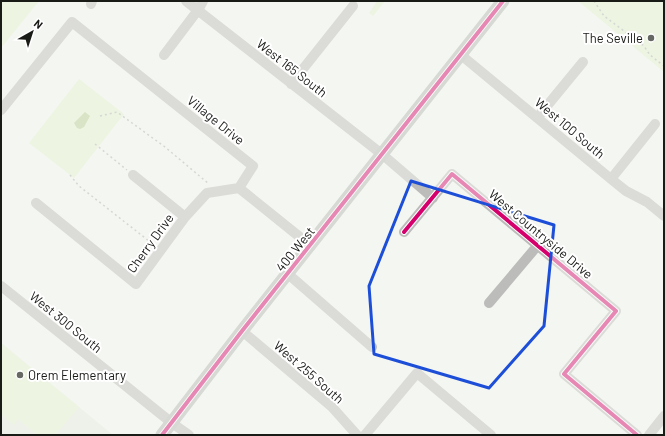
<svg xmlns="http://www.w3.org/2000/svg" width="665" height="436" viewBox="0 0 665 436" font-family="Barlow,sans-serif">
  <rect width="100%" height="100%" fill="#f4f6f1"/>
  <path fill="#e7ece0" d="M 1,343 L 79,407 L 113,435 L 1,435 Z"/>
  <path fill="#e5f2d0" d="M 1,1 L 39,1 L 1,48 Z
    M 377,1 L 385,1 L 373,16 L 369,13 Z
    M 578,1 L 664,1 L 664,72 Z
    M 79,79 L 124,114 L 74,178 L 29,143 Z
    M 1,343 L 79,407 L 55,435 L 37,435 L 18,419 L 14,425 L 1,414 Z"/>
  <path fill="#b8cd90" d="M 85,112 L 90,116 L 84,127 L 80,129 L 77,128 L 74,123 Z"/>
  <g fill="none" stroke-linecap="round" stroke-linejoin="round">
    <path stroke="#b1b2af" stroke-width="1.5" stroke-dasharray="2 3" stroke-linecap="butt" d="M 594,1 L 604,16 L 644,46 L 650,55 L 664,66
      M 100,116 L 117,112 L 165,147 L 209,184
      M 95,144 L 127,170
      M 70,175 L 79,186 L 154,245"/>
    <path stroke="#bcbcbb" stroke-width="10" d="M 186,1 L 383,155 L 433,198
      M 91,4 L 92,1
      M 164,55 L 198,10 L 203,1
      M 461,55 L 611,179 L 626,191 L 647,202 L 664,216
      M 291,84 L 353,6
      M 1,110 L 72,22 L 253,166 L 239,188
      M 537,118 L 583,62
      M 133,175 L 185,217
      M 611,179 L 655,124
      M 239,188 L 311,246
      M 36,203 L 136,284 L 185,217 L 207,193 L 239,188
      M 404,232 L 452,174 L 616,311 L 564,374 L 637,435
      M 288,274 L 372,347
      M 1,286 L 172,423 L 189,435
      M 489,303 L 538,245
      M 242,331 L 332,407 L 357,435
      M 365,435 L 417,373 L 491,435
      M 649,435 L 664,416"/>
    <path stroke="#b3b5b1" stroke-width="13" d="M 162,435 L 242,331 L 503,1"/>
    <g stroke="#fff" stroke-width="6">
      <path id="cycleway" d="M 404,232 L 452,174 L 616,311 L 564,374 L 637,435
        M 162,435 L 242,331 L 503,1"/>
    </g>
    <use href="#cycleway" stroke="#d6006c" stroke-width="4"/>
  </g>
  <path d="M0 0H665V436H0ZM 411,181 L 554,225 L 544,326 L 489,388 L 374,354 L 369,286 Z" fill="#f4f6f1" fill-opacity=".55" fill-rule="evenodd"/>
  <path fill="none" stroke="#1d4ed8" stroke-width="3" stroke-linejoin="round" d="M 411,181 L 554,225 L 544,326 L 489,388 L 374,354 L 369,286 Z"/>
  <g fill="#666863" stroke="#fff" stroke-width="1.5">
    <circle cx="651" cy="38" r="4"/>
    <circle cx="20" cy="375" r="4"/>
  </g>
  <g text-anchor="middle" stroke-width="4" stroke-linejoin="round" paint-order="stroke">
    <g font-size="13" fill="#191b17" stroke="#fff" text-anchor="end">
      <text x="643" y="43">The Seville</text>
      <text x="28" y="380" text-anchor="start">Orem Elementary</text>
    </g>
    <g font-size="13" fill="#191b17" stroke="#fff">
      <text transform="translate(292 68) rotate(38)" y="5">West 165 South</text>
      <text transform="translate(216 120) rotate(39)" y="5">Village Drive</text>
      <text transform="translate(570 128) rotate(40)" y="5">West 100 South</text>
      <text transform="translate(541 234) rotate(40)" y="5">West Countryside Drive</text>
      <text transform="translate(150 243) rotate(-54)" y="5">Cherry Drive</text>
      <text transform="translate(295 249) rotate(-51)" y="5">400 West</text>
      <text transform="translate(66 322) rotate(39)" y="5">West 300 South</text>
      <text transform="translate(309 372) rotate(41)" y="5">West 255 South</text>
    </g>
  </g>
  <rect width="665" height="436" fill="none" stroke="#191b17" stroke-width="4"/>
  <g transform="translate(32 32) rotate(39)" stroke="#ffffff" stroke-width="3" paint-order="stroke">
  <path d="M0-3L7 15L0 10L-7 15Z" fill="#191b17"/>
  <text y="-6" font-size="11" font-weight="bold" text-anchor="middle" fill="#191b17">N</text>
  </g>
</svg>
